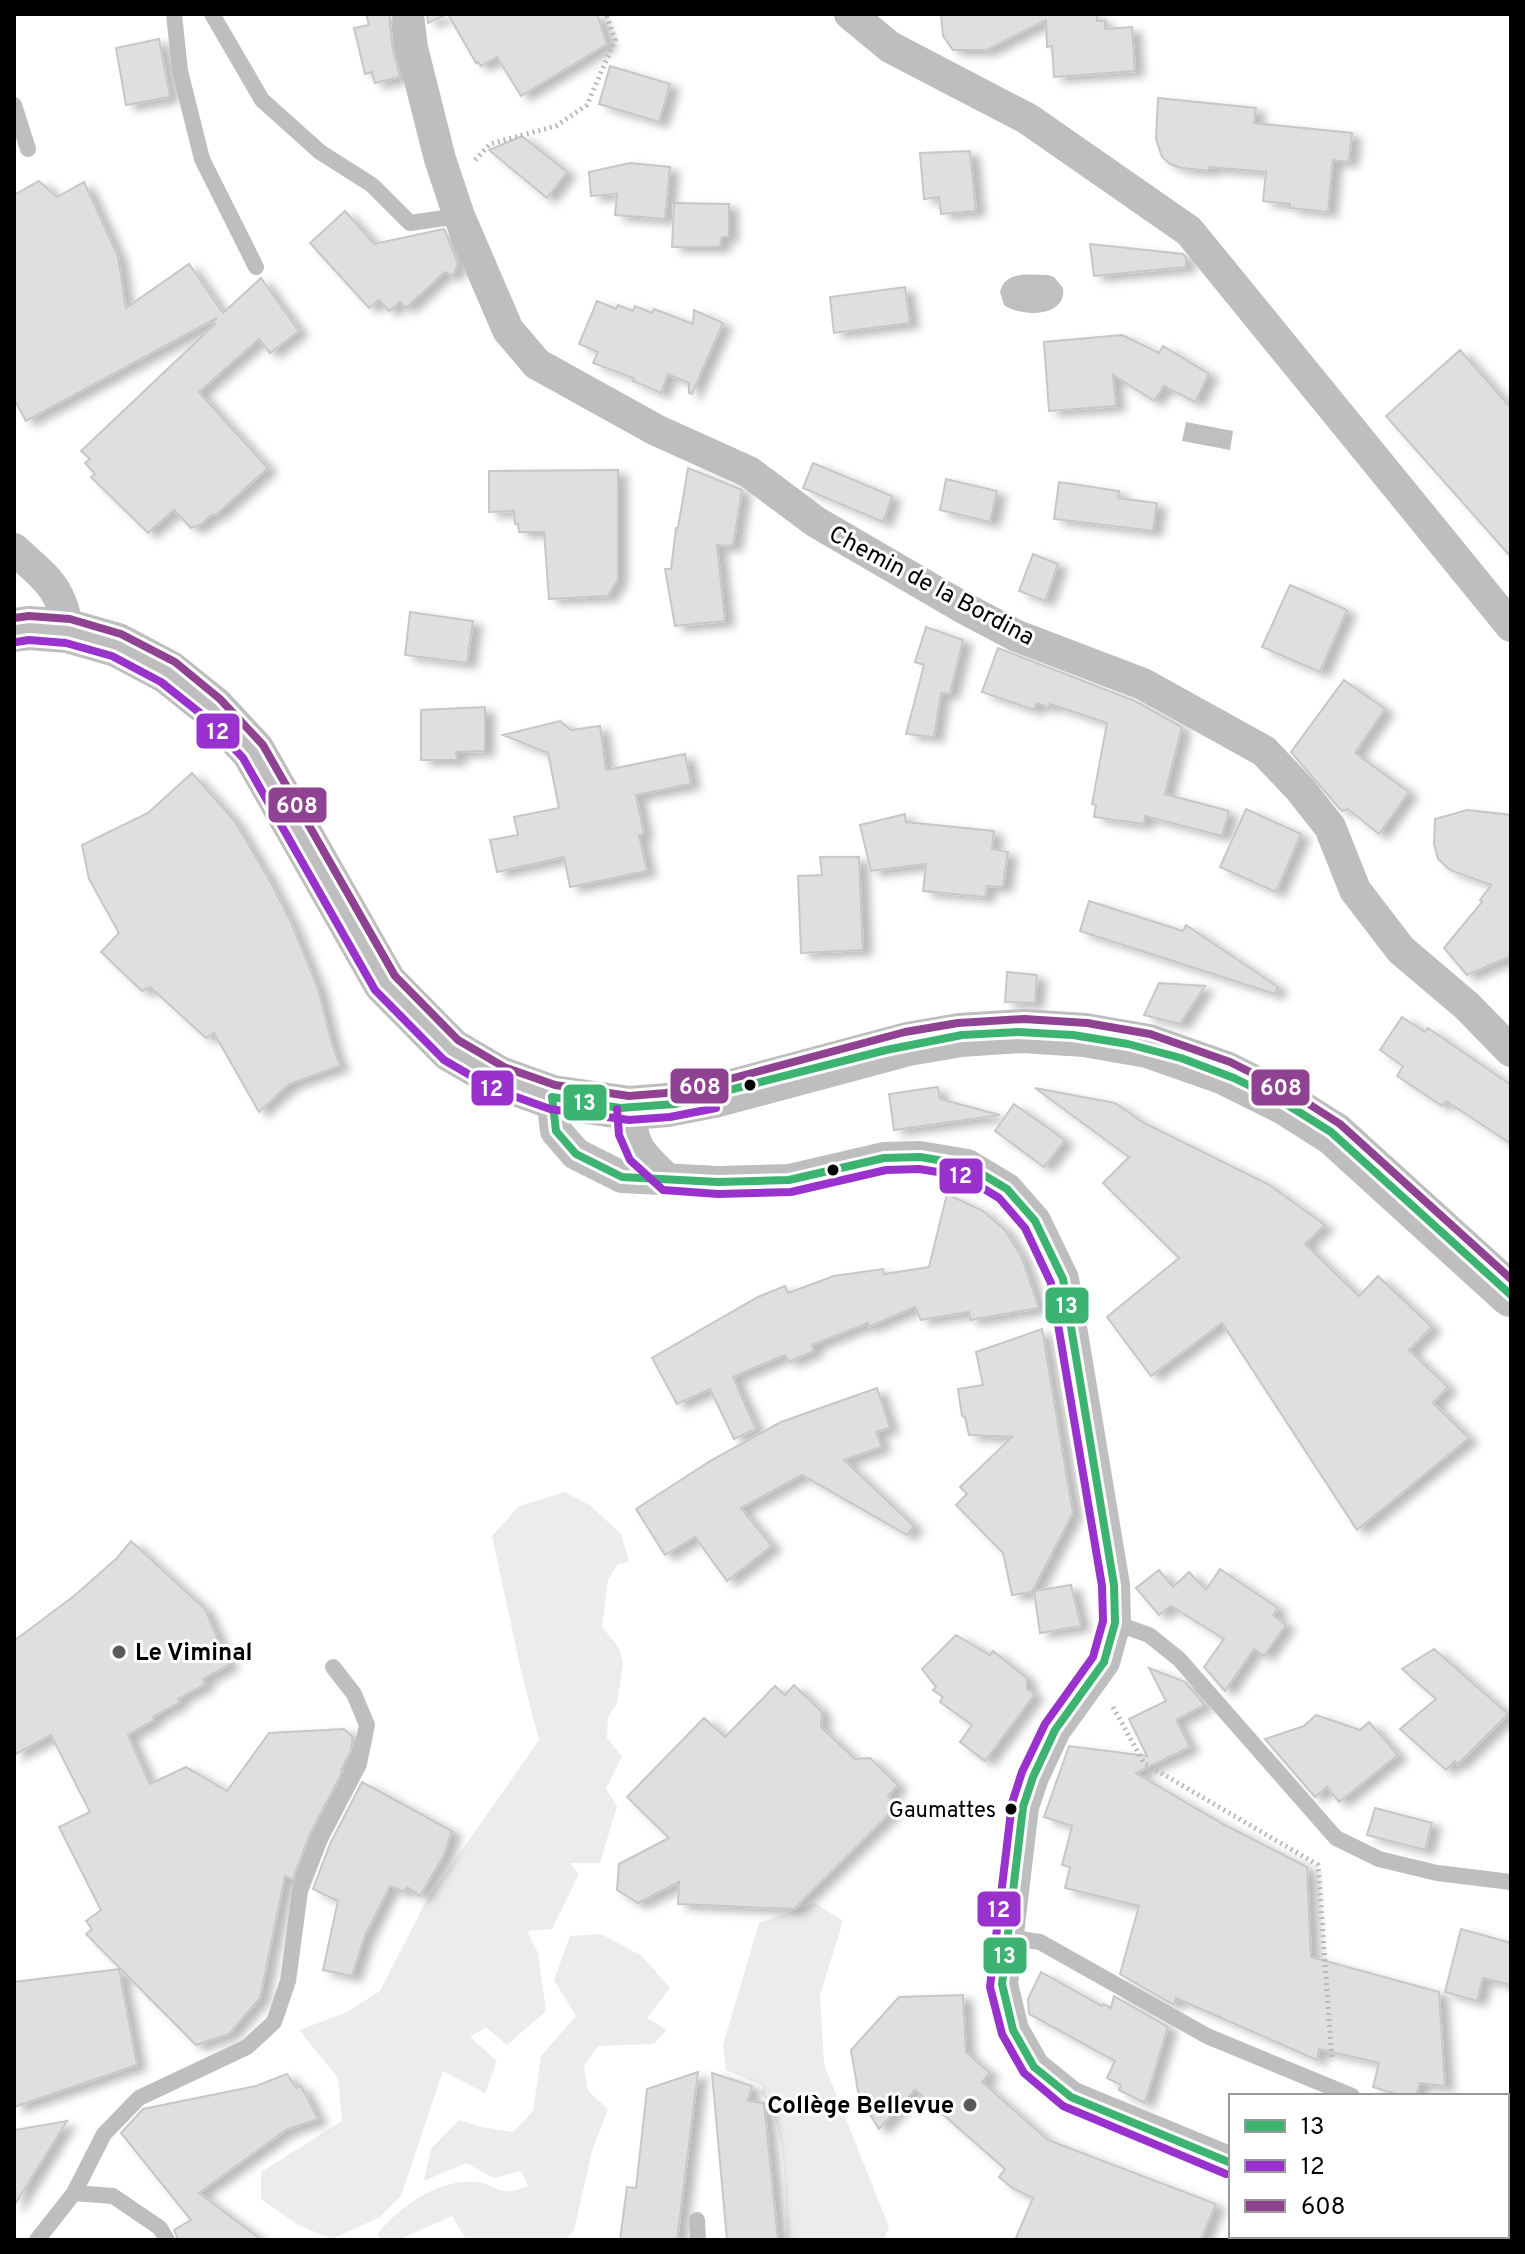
<svg xmlns="http://www.w3.org/2000/svg" width="1525" height="2254" viewBox="0 0 1525 2254" font-family="Overpass,sans-serif">
  <defs>
    <filter id="shadow"><feDropShadow dx="9" dy="5" stdDeviation="4" flood-color="#0004"/></filter>
  </defs>
  <rect width="100%" height="100%" fill="#fff"/>
  <path fill="#ececec" d="M 565,1492 L 591,1506 L 621,1534 L 629,1562 L 618,1564 L 608,1580 L 602,1627 L 619,1648 L 623,1664 L 617,1703 L 608,1718 L 607,1738 L 622,1756 L 606,1789 L 617,1806 L 600,1863 L 570,1863 L 579,1874 L 552,1929 L 527,1931 L 538,1953 L 546,2011 L 507,2045 L 486,2027 L 470,2037 L 497,2061 L 485,2093 L 443,2071 L 401,2196 L 380,2217 L 332,2239 L 298,2225 L 261,2199 L 261,2172 L 342,2121 L 338,2078 L 299,2030 L 345,2013 L 380,1991 L 425,1903 L 539,1740 L 521,1671 L 492,1536 L 519,1506 Z
    M 815,1903 L 843,1921 L 820,1995 L 824,2064 L 889,2227 L 884,2240 L 787,2240 C 784,2197 789,2126 761,2093 L 763,2086 L 726,2070 L 723,2045 L 759,1923 Z
    M 601,1934 L 642,1956 L 670,1988 L 647,2018 L 667,2030 L 654,2044 L 598,2046 L 584,2066 L 588,2091 L 608,2109 L 592,2151 L 574,2230 L 566,2240 L 466,2240 L 452,2216 L 398,2240 L 382,2240 L 377,2235 C 397,2208 438,2179 474,2182 C 501,2184 495,2199 528,2186 L 521,2171 L 494,2178 L 466,2163 L 424,2181 L 431,2149 L 459,2120 L 481,2127 L 513,2132 L 533,2111 L 541,2056 L 576,2016 L 554,1980 L 570,1936 Z"/>
  <path fill="#bfbfbf" d="M 1048,275 L 1054,277 L 1063,288 C 1067,317 1022,318 1004,305 L 1000,292 C 1005,270 1030,275 1048,275 Z
    M 1186,422 L 1233,431 L 1230,450 L 1182,441 Z"/>
  <path fill="#dfdfdf" stroke="#c7c7c7" stroke-width="2" filter="url(#shadow)" d="M 366,14 L 389,14 L 393,50 L 400,77 L 375,83 L 372,72 L 365,74 L 354,28 L 369,25 Z
    M 427,14 L 597,14 L 607,44 L 521,96 L 497,57 L 481,66 L 478,62 L 476,63 L 448,14 L 428,23 Z
    M 941,14 L 1097,14 L 1097,21 L 1105,21 L 1105,29 L 1132,27 L 1135,71 L 1054,77 L 1052,46 L 1047,47 L 1046,20 L 987,50 L 953,50 L 943,36 Z
    M 159,39 L 170,97 L 126,105 L 116,48 Z
    M 610,66 L 670,84 L 659,122 L 599,104 Z
    M 1158,98 L 1256,108 L 1254,123 L 1352,133 L 1349,162 L 1333,160 L 1328,212 L 1290,208 L 1290,204 L 1263,201 L 1266,172 L 1209,167 L 1209,171 L 1182,168 L 1170,164 L 1162,157 L 1156,139 Z
    M 522,136 L 567,172 L 547,198 L 489,150 Z
    M 970,151 L 976,211 L 941,214 L 939,197 L 924,199 L 920,153 Z
    M 630,163 L 670,167 L 665,219 L 615,215 L 617,194 L 591,196 L 589,172 Z
    M 39,181 L 57,197 L 84,182 L 118,256 L 126,308 L 189,264 L 223,313 L 261,278 L 299,331 L 270,353 L 259,339 L 199,392 L 268,468 L 217,514 L 211,515 L 202,524 L 191,528 L 174,510 L 148,533 L 91,477 L 95,474 L 85,463 L 90,459 L 81,451 L 215,324 L 213,322 L 217,318 L 26,421 L 14,399 L 14,195 Z
    M 674,203 L 729,204 L 729,237 L 722,237 L 720,247 L 672,247 Z
    M 345,211 L 374,244 L 444,229 L 458,263 L 453,276 L 445,272 L 406,308 L 400,302 L 389,311 L 379,300 L 369,308 L 310,243 Z
    M 1090,244 L 1183,254 L 1186,257 L 1186,267 L 1094,276 Z
    M 905,287 L 910,323 L 834,333 L 830,297 Z
    M 597,301 L 616,309 L 618,305 L 633,311 L 635,306 L 652,313 L 654,309 L 693,324 L 694,310 L 723,323 L 692,394 L 689,393 L 689,383 L 668,374 L 661,393 L 633,381 L 634,378 L 593,363 L 598,352 L 579,344 Z
    M 1122,335 L 1159,353 L 1163,346 L 1209,374 L 1195,402 L 1164,386 L 1154,401 L 1113,375 L 1116,406 L 1049,411 L 1044,342 Z
    M 1460,350 L 1511,408 L 1511,557 L 1386,416 Z
    M 813,463 L 892,496 L 883,522 L 803,488 Z
    M 688,468 L 742,490 L 733,546 L 717,545 L 725,621 L 675,626 L 665,569 L 671,569 L 676,528 L 678,528 Z
    M 618,470 L 618,579 L 608,596 L 549,599 L 544,532 L 519,532 L 518,524 L 515,524 L 514,511 L 489,512 L 489,471 Z
    M 946,479 L 997,491 L 990,522 L 940,510 Z
    M 1059,482 L 1119,491 L 1118,498 L 1157,503 L 1153,531 L 1054,519 Z
    M 1033,554 L 1058,564 L 1045,601 L 1019,591 Z
    M 1290,585 L 1347,610 L 1320,672 L 1262,647 Z
    M 410,612 L 473,621 L 467,663 L 405,655 Z
    M 926,627 L 963,640 L 950,694 L 941,693 L 934,737 L 906,734 L 924,665 L 915,662 Z
    M 998,648 L 1135,701 L 1182,727 L 1165,794 L 1229,811 L 1222,836 L 1145,816 L 1144,824 L 1094,817 L 1096,805 L 1092,804 L 1107,723 L 1050,704 L 1049,708 L 1037,703 L 1034,710 L 982,692 Z
    M 1344,680 L 1385,709 L 1355,753 L 1409,792 L 1379,834 L 1348,809 L 1342,811 L 1339,808 L 1291,752 Z
    M 485,707 L 485,751 L 456,752 L 457,760 L 421,760 L 421,710 Z
    M 560,721 L 571,730 L 600,726 L 606,770 L 685,754 L 691,784 L 636,795 L 644,834 L 639,835 L 647,871 L 570,887 L 564,857 L 497,872 L 490,840 L 518,835 L 514,817 L 559,808 L 548,753 L 503,735 Z
    M 192,773 L 234,820 L 269,879 L 291,922 L 318,988 L 332,1044 L 340,1066 L 289,1084 L 259,1112 L 214,1033 L 206,1038 L 150,987 L 142,991 L 101,952 L 119,933 L 89,879 L 82,845 L 148,813 Z
    M 1246,809 L 1301,834 L 1276,892 L 1220,867 Z
    M 1467,810 L 1511,815 L 1511,956 L 1467,975 L 1444,948 L 1482,902 L 1480,900 L 1491,885 L 1450,870 L 1438,859 L 1434,844 L 1435,819 Z
    M 905,814 L 906,822 L 994,831 L 992,849 L 1008,852 L 1003,887 L 987,886 L 985,897 L 923,891 L 926,864 L 871,871 L 860,825 Z
    M 820,857 L 859,857 L 863,950 L 801,953 L 798,876 L 822,875 Z
    M 1089,901 L 1183,931 L 1186,925 L 1278,987 L 1275,994 L 1080,931 Z
    M 1007,972 L 1037,975 L 1035,1003 L 1005,1002 Z
    M 1159,983 L 1205,986 L 1180,1024 L 1144,1015 Z
    M 1402,1017 L 1425,1032 L 1428,1028 L 1511,1085 L 1511,1144 L 1446,1101 L 1442,1106 L 1397,1076 L 1403,1066 L 1380,1050 Z
    M 938,1087 L 940,1099 L 1000,1115 L 894,1130 L 889,1094 Z
    M 1035,1088 L 1115,1103 L 1144,1123 L 1268,1184 L 1325,1225 L 1305,1244 L 1359,1296 L 1378,1276 L 1432,1327 L 1409,1350 L 1448,1387 L 1433,1403 L 1469,1438 L 1357,1530 L 1222,1323 L 1151,1376 L 1107,1317 L 1179,1258 L 1103,1183 L 1129,1157 Z
    M 1014,1104 L 1065,1140 L 1044,1167 L 995,1131 Z
    M 947,1194 L 983,1211 L 1005,1230 L 1022,1258 L 1039,1308 L 970,1320 L 969,1312 L 921,1320 L 915,1307 L 868,1327 L 868,1323 L 812,1345 L 814,1351 L 789,1362 L 785,1355 L 733,1377 L 756,1429 L 734,1439 L 710,1389 L 677,1404 L 652,1358 L 758,1297 L 785,1286 L 788,1293 L 834,1276 L 883,1269 L 884,1274 L 929,1267 Z
    M 1042,1329 L 1073,1513 L 1032,1592 L 1012,1595 L 1003,1553 L 956,1505 L 967,1494 L 960,1487 L 1012,1437 L 969,1435 L 965,1417 L 962,1416 L 958,1389 L 983,1385 L 976,1352 Z
    M 877,1388 L 890,1428 L 876,1432 L 882,1447 L 844,1460 L 914,1526 L 907,1535 L 802,1475 L 741,1508 L 772,1546 L 727,1581 L 695,1537 L 665,1555 L 636,1509 L 710,1461 L 781,1422 Z
    M 131,1541 L 205,1609 L 229,1665 L 203,1679 L 205,1684 L 178,1699 L 180,1702 L 153,1717 L 154,1720 L 128,1735 L 150,1784 L 186,1767 L 227,1791 L 269,1733 L 344,1729 L 353,1737 L 350,1753 L 341,1770 L 343,1771 L 310,1834 L 293,1879 L 285,1876 L 260,1998 L 229,2034 L 196,2045 L 86,1934 L 92,1929 L 86,1921 L 101,1910 L 59,1827 L 90,1812 L 51,1735 L 14,1755 L 14,1641 L 74,1596 L 117,1558 Z
    M 1220,1569 L 1278,1608 L 1273,1615 L 1286,1625 L 1264,1656 L 1254,1649 L 1225,1691 L 1204,1667 L 1224,1639 L 1171,1606 L 1159,1615 L 1136,1588 L 1159,1570 L 1173,1587 L 1189,1572 L 1206,1590 Z
    M 1071,1585 L 1081,1626 L 1040,1633 L 1034,1591 Z
    M 956,1635 L 990,1655 L 993,1651 L 1027,1678 L 1027,1689 L 1035,1694 L 985,1761 L 960,1742 L 972,1725 L 940,1702 L 943,1697 L 933,1690 L 936,1687 L 922,1669 Z
    M 1434,1649 L 1508,1714 L 1458,1764 L 1455,1761 L 1446,1770 L 1400,1729 L 1436,1699 L 1402,1669 Z
    M 1149,1668 L 1185,1682 L 1205,1705 L 1176,1720 L 1190,1747 L 1136,1773 L 1223,1824 L 1307,1867 L 1311,1957 L 1439,1992 L 1445,2086 L 1420,2083 L 1416,2096 L 1402,2096 L 1373,2087 L 1379,2063 L 1319,2049 L 1317,2060 L 1176,1998 L 1174,2005 L 1120,1974 L 1139,1906 L 1065,1888 L 1070,1867 L 1062,1865 L 1072,1826 L 1044,1817 L 1069,1746 L 1147,1756 L 1129,1719 L 1166,1701 Z
    M 794,1685 L 822,1712 L 821,1727 L 855,1759 L 870,1758 L 898,1785 L 888,1796 L 898,1805 L 794,1909 L 678,1904 L 679,1882 L 638,1903 L 617,1890 L 619,1864 L 669,1838 L 627,1797 L 704,1718 L 725,1737 L 775,1686 L 785,1695 Z
    M 1316,1715 L 1360,1730 L 1369,1722 L 1398,1755 L 1339,1802 L 1327,1787 L 1315,1797 L 1265,1739 L 1304,1726 Z
    M 362,1782 L 452,1831 L 444,1855 L 420,1896 L 407,1887 L 404,1892 L 390,1886 L 365,1936 L 352,1976 L 323,1970 L 338,1901 L 313,1889 L 330,1844 Z
    M 1375,1808 L 1432,1823 L 1425,1850 L 1367,1835 Z
    M 1461,1929 L 1511,1943 L 1511,1985 L 1483,1978 L 1477,2001 L 1445,1992 Z
    M 119,1969 L 137,2065 L 14,2107 L 14,1982 Z
    M 1041,1972 L 1102,2006 L 1103,2004 L 1111,2008 L 1114,1996 L 1168,2027 L 1145,2103 L 1119,2090 L 1121,2085 L 1107,2078 L 1115,2061 L 1029,2014 L 1028,1999 Z
    M 963,1995 L 966,2052 L 990,2073 L 982,2082 L 1048,2140 L 1216,2204 L 1201,2240 L 1015,2240 L 1033,2198 L 1012,2188 L 999,2177 L 1005,2169 L 915,2090 L 879,2129 L 859,2097 L 851,2050 L 899,1997 Z
    M 698,2072 L 677,2240 L 620,2240 L 627,2187 L 636,2188 L 647,2089 Z
    M 712,2073 L 752,2086 L 748,2101 L 764,2103 L 778,2240 L 727,2240 Z
    M 287,2074 L 296,2088 L 301,2086 L 318,2119 L 286,2130 L 199,2193 L 262,2240 L 178,2240 L 174,2230 L 191,2220 L 121,2133 L 143,2109 L 256,2086 Z
    M 67,2121 L 14,2206 L 14,2130 Z"/>
  <g fill="none" stroke-linecap="round" stroke-linejoin="round">
    <path stroke="#b9b9b9" stroke-width="5" stroke-dasharray="2 4" stroke-linecap="butt" d="M 475,160 L 490,144 L 556,126 L 587,105 L 615,40 L 606,14
      M 1113,1707 L 1144,1763 L 1318,1865 L 1332,2061"/>
    <path stroke="#bebebe" stroke-width="16" d="M 174,14 L 180,71 L 202,159 L 256,267
      M 212,14 L 262,100 L 320,152 L 372,185 L 410,223 L 459,216
      M 14,105 L 28,149
      M 1115,1623 L 1149,1635 L 1179,1659 L 1336,1838 L 1379,1859 L 1437,1873 L 1511,1882
      M 1007,1937 L 1040,1942 L 1207,2036 L 1352,2096
      M 1507,2137 L 1511,2137
      M 74,2193 L 104,2134 L 139,2098 L 247,2047 L 274,2022 L 288,1981 L 300,1891 L 320,1839 L 359,1764 L 367,1725 L 354,1694 L 333,1667
      M 697,2220 L 698,2240
      M 37,2240 L 74,2193 L 113,2196 L 160,2228 L 167,2240"/>
    <path stroke="#bebebe" stroke-width="32" d="M 408,14 L 412,48 L 440,159 L 459,216 L 508,330 L 537,364 L 656,430 L 749,472 L 816,522 L 962,607 L 1017,636 L 1143,684 L 1264,751 L 1300,789 L 1330,827 L 1355,890 L 1401,950 L 1467,1006 L 1511,1051
      M 850,14 L 890,47 L 1028,119 L 1189,231 L 1511,626
      M 14,549 C 46,579 61,585 68,631
      M 552,1097 L 556,1131 L 576,1154 L 622,1177 L 718,1182 L 789,1180 L 884,1158 L 920,1157 L 967,1165 L 1007,1189 L 1035,1221 L 1063,1279 L 1114,1585 L 1115,1623 L 1104,1662 L 1055,1730 L 1033,1777 L 1023,1807 L 1002,1984 L 1013,2030 L 1034,2067 L 1071,2097 L 1231,2163
      M 629,1108 C 633,1147 638,1152 666,1178
      M 1413,2236 L 1423,2240"/>
    <path stroke="#bebebe" stroke-width="44" d="M 14,630 L 29,628 L 68,631 L 117,645 L 168,672 L 213,708 L 253,751 L 385,983 L 451,1050 L 499,1078 L 552,1097 L 629,1108 L 668,1105 L 714,1096 L 908,1044 L 960,1035 L 1023,1031 L 1085,1035 L 1148,1046 L 1225,1073 L 1285,1103 L 1334,1134 L 1511,1295"/>
    <g stroke="#fff" stroke-width="14">
      <path id="bus-1" d="M 1231,2163 L 1071,2097 L 1034,2067 L 1013,2030 L 1002,1984 L 1023,1807 L 1033,1777 L 1055,1730 L 1104,1662 L 1115,1623 L 1114,1585 L 1063,1279 L 1035,1221 L 1007,1189 L 967,1165 L 920,1157 L 884,1158 L 789,1180 L 718,1182 L 622,1177 L 576,1154 L 556,1131 L 552,1097 L 620,1108 L 675,1104 L 886,1050 L 962,1035 L 1018,1032 L 1073,1035 L 1128,1044 L 1181,1058 L 1234,1078 L 1283,1102 L 1331,1132 L 1511,1295"/>
    </g>
    <g stroke="#fff" stroke-width="14">
      <path id="bus-2" d="M 16,642 L 29,640 L 66,643 L 112,656 L 161,682 L 205,717 L 243,758 L 375,990 L 444,1060 L 494,1089 L 550,1109 L 629,1120 L 670,1117 L 716,1108
        M 617,1109 L 619,1135 L 630,1160 L 663,1190 L 718,1194 L 791,1192 L 886,1170 L 919,1169 L 963,1176 L 999,1198 L 1025,1228 L 1051,1283 L 1102,1586 L 1103,1621 L 1093,1657 L 1045,1724 L 1022,1772 L 1012,1803 L 990,1987 L 1002,2034 L 1024,2073 L 1063,2106 L 1226,2174"/>
    </g>
    <g stroke="#fff" stroke-width="14">
      <path id="bus-3" d="M 14,618 L 29,616 L 70,619 L 121,634 L 175,662 L 220,699 L 263,745 L 395,976 L 458,1040 L 504,1067 L 555,1085 L 629,1096 L 666,1093 L 711,1084 L 905,1032 L 958,1023 L 1024,1019 L 1087,1023 L 1150,1034 L 1230,1062 L 1290,1092 L 1340,1124 L 1511,1279"/>
    </g>
    <use href="#bus-1" stroke="#3cb371" stroke-width="8"/>
    <use href="#bus-2" stroke="#9932cc" stroke-width="8"/>
    <use href="#bus-3" stroke="#904292" stroke-width="8"/>
  </g>
  <g fill="#000" stroke="#fff" stroke-width="3">
    <circle cx="750" cy="1085" r="7"/>
    <circle cx="833" cy="1170" r="7"/>
    <circle cx="1011" cy="1809" r="7"/>
  </g>
  <g fill="#595959" stroke="#fff" stroke-width="3">
    <circle cx="119" cy="1652" r="8"/>
    <circle cx="970" cy="2105" r="8"/>
  </g>
  <g text-anchor="middle" stroke-width="6" stroke-linejoin="round" paint-order="stroke">
    <g font-size="22" fill="#000" stroke="#fff" text-anchor="end">
      <text x="996" y="1817">Gaumattes</text>
    </g>
    <g font-size="24" fill="#000" stroke="#fff">
      <text transform="translate(932 585) rotate(28)" y="8">Chemin de la Bordina</text>
    </g>
    <g font-size="24" font-weight="bold" fill="#000" stroke="#fff" text-anchor="start">
      <text x="135" y="1660">Le Viminal</text>
      <text x="954" y="2113" text-anchor="end">Collège Bellevue</text>
    </g>
  </g>
  <g stroke="#fff" stroke-width="3">
    <rect x="195" y="712" width="46" height="38" rx="8" fill="#9932cc"/>
    <rect x="267" y="786" width="61" height="38" rx="8" fill="#904292"/>
    <rect x="669" y="1067" width="61" height="38" rx="8" fill="#904292"/>
    <rect x="1250" y="1068" width="61" height="39" rx="8" fill="#904292"/>
    <rect x="470" y="1069" width="45" height="38" rx="8" fill="#9932cc"/>
    <rect x="562" y="1083" width="46" height="39" rx="8" fill="#3cb371"/>
    <rect x="938" y="1157" width="46" height="38" rx="8" fill="#9932cc"/>
    <rect x="1044" y="1286" width="46" height="39" rx="8" fill="#3cb371"/>
    <rect x="976" y="1890" width="46" height="38" rx="8" fill="#9932cc"/>
    <rect x="982" y="1936" width="46" height="39" rx="8" fill="#3cb371"/>
  </g>
  <g font-size="22" text-anchor="middle" font-weight="bold" fill="#fff">
    <text x="218" y="739">12</text>
    <text x="297" y="813">608</text>
    <text x="700" y="1094">608</text>
    <text x="1281" y="1095">608</text>
    <text x="492" y="1096">12</text>
    <text x="585" y="1110">13</text>
    <text x="961" y="1183">12</text>
    <text x="1067" y="1313">13</text>
    <text x="999" y="1917">12</text>
    <text x="1005" y="1963">13</text>
  </g>
  <rect width="1525" height="2254" fill="none" stroke="#000000" stroke-width="32"/>
  <rect x="1229" y="2094" width="280" height="144" fill="#ffffff" stroke="#999999" stroke-width="2"/>
  <rect x="1245" y="2120" width="40" height="12" fill="#3cb371" stroke="#999999" stroke-width="2"/>
  <text x="1301" y="2134" font-size="24" fill="#000000">13</text>
  <rect x="1245" y="2160" width="40" height="12" fill="#9932cc" stroke="#999999" stroke-width="2"/>
  <text x="1301" y="2174" font-size="24" fill="#000000">12</text>
  <rect x="1245" y="2200" width="40" height="12" fill="#904292" stroke="#999999" stroke-width="2"/>
  <text x="1301" y="2214" font-size="24" fill="#000000">608</text>
</svg>
